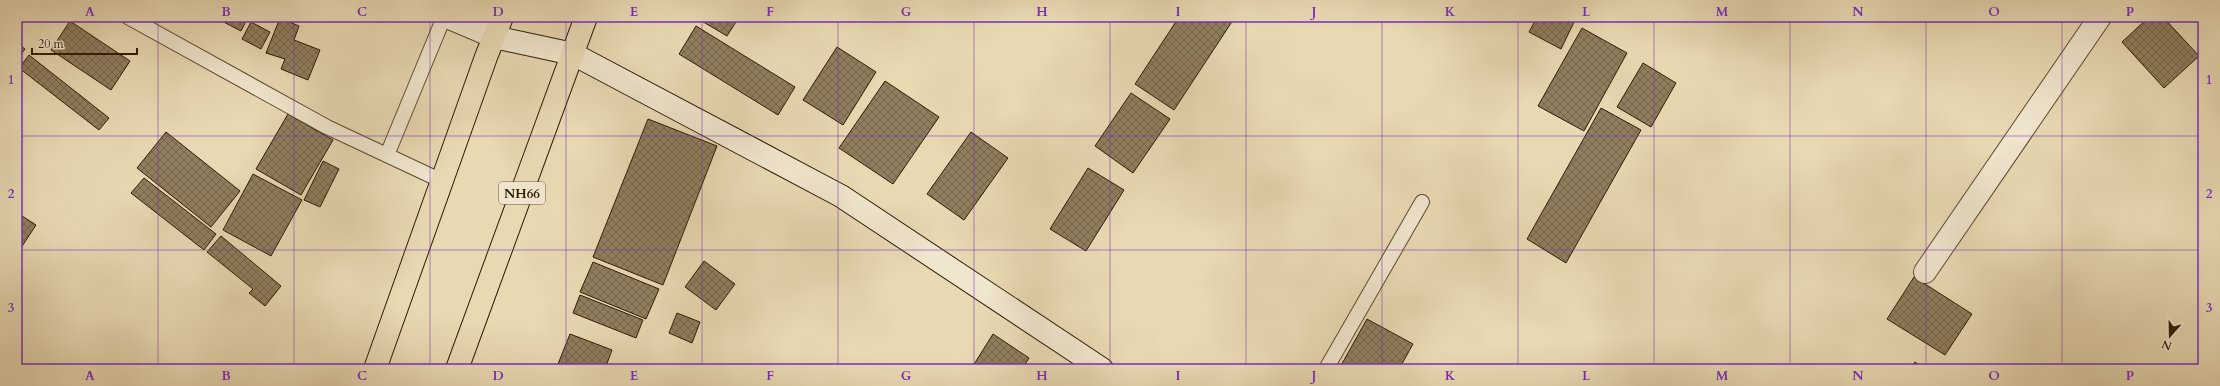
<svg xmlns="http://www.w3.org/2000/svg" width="2220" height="386" viewBox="0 0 2220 386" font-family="Cardo,serif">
  <defs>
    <pattern id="building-cross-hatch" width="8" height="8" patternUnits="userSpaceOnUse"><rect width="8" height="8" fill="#8f7e5f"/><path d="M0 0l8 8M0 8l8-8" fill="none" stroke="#75664c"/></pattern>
  </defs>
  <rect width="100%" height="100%" fill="#e8d9b3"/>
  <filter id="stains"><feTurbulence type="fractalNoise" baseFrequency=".005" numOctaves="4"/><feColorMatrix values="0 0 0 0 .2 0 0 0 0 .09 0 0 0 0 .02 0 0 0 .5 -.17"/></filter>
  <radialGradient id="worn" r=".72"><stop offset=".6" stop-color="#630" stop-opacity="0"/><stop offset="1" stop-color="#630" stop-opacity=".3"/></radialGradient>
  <path fill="url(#building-cross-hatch)" stroke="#2e1b03" d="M 214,17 L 248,17 L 241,31 Z
    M 695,17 L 739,17 L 727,36 Z
    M 1179,17 L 1235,17 L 1174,110 L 1135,84 Z
    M 1537,17 L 1569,17 L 1575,20 L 1561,49 L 1529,32 Z
    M 2149,17 L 2163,17 L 2199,56 L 2164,88 L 2122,42 Z
    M 280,18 L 299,26 L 294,40 L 320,50 L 308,80 L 281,69 L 285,59 L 266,53 Z
    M 70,21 L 130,61 L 111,90 L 51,50 Z
    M 251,22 L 270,32 L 261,49 L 242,39 Z
    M 696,26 L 795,87 L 778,115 L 679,54 Z
    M 1582,28 L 1627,53 L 1584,131 L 1538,106 Z
    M 17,43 L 25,49 L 17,60 Z
    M 837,47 L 876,72 L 843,125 L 803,100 Z
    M 29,55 L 109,118 L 99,130 L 19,68 Z
    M 1643,63 L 1676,83 L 1651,127 L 1617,107 Z
    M 885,81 L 939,117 L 893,184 L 839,148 Z
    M 1131,93 L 1170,119 L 1133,173 L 1095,146 Z
    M 1601,108 L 1641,130 L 1566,263 L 1527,239 Z
    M 288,114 L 333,140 L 301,195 L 256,169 Z
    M 648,119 L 717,146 L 663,285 L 593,257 Z
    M 166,132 L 240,191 L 211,227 L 137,168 Z
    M 971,132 L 1008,158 L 964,220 L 927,194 Z
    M 323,161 L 339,169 L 320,207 L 304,200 Z
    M 1088,168 L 1124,190 L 1086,251 L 1050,229 Z
    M 253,174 L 302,200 L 271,256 L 223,230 Z
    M 144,178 L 216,234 L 204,250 L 131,193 Z
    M 19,214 L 36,225 L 17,254 L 17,217 Z
    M 221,236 L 281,286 L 265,306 L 249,293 L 253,289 L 207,252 Z
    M 704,261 L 735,284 L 716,310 L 685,287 Z
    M 593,262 L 659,289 L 646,319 L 580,292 Z
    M 1914,277 L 1972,314 L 1945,355 L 1887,319 Z
    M 580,295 L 643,320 L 636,338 L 573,313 Z
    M 677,313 L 700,322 L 692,343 L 669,333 Z
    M 1367,319 L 1413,344 L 1399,369 L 1339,369 Z
    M 570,334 L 612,350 L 605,369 L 556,369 Z
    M 993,334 L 1029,358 L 1022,369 L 971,369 Z
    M 1915,362 L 1925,369 L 1910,369 Z
    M 612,365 L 620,369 L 610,369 Z"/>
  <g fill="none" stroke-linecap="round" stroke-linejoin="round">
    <g stroke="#5c4a2f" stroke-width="16">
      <path id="lane" d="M 128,17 L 327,127 L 442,181
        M 387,155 L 444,17
        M 1326,369 L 1422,202"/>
    </g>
    <g stroke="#5c4a2f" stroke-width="24">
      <path id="street" d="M 447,17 L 494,37
        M 1925,272 L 2100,17"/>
    </g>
    <g stroke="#2e1b03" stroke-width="24">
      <path id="secondary" d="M 494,37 L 573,54 L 841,196 L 1102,369"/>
    </g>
    <g stroke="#2e1b03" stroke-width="24">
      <path id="highway" d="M 375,369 L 486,57 L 502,17
        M 457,369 L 586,17"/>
    </g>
    <use href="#lane" stroke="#f0e6ce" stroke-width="14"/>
    <use href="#street" stroke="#f0e6ce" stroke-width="22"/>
    <use href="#secondary" stroke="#f0e6ce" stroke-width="22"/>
    <use href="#highway" stroke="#e8d9b3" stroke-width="22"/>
  </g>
  <path fill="none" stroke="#7b2cbf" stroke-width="1" stroke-opacity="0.55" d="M 158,17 L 158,369M 294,17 L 294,369M 430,17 L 430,369M 566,17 L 566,369M 702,17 L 702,369M 838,17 L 838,369M 974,17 L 974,369M 1110,17 L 1110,369M 1246,17 L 1246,369M 1382,17 L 1382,369M 1518,17 L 1518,369M 1654,17 L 1654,369M 1790,17 L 1790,369M 1926,17 L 1926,369M 2062,17 L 2062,369M 17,136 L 2203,136M 17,250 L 2203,250"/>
  <g text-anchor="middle" stroke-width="4" stroke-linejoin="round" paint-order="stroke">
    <rect fill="#f0e6ce" stroke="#685840" stroke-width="1" x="499" y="182" width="46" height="22" rx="3"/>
    <g font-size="13" font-weight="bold" fill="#2e1b03">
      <text x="522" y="198">NH66</text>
    </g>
  </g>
  <rect width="2220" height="386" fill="none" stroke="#e8d9b3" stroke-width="44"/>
  <g transform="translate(2170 336) rotate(200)" stroke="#f0e6ce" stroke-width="3" paint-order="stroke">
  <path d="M0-3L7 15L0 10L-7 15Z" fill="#2e1b03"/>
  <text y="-6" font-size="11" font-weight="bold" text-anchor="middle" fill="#2e1b03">N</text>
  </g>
  <path d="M32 48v6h105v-6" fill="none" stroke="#2e1b03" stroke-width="2"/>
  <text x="38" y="48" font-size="12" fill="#2e1b03" stroke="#f0e6ce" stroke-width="3" paint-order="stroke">20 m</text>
  <rect x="22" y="22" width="2176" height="342" fill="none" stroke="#7b2cbf" stroke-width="1.5"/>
  <g font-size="13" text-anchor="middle" font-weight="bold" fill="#7b2cbf">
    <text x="90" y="16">A</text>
    <text x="226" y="16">B</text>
    <text x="362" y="16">C</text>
    <text x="498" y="16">D</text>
    <text x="634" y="16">E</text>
    <text x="770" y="16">F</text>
    <text x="906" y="16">G</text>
    <text x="1042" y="16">H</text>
    <text x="1178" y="16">I</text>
    <text x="1314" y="16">J</text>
    <text x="1450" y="16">K</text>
    <text x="1586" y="16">L</text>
    <text x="1722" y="16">M</text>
    <text x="1858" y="16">N</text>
    <text x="1994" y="16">O</text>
    <text x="2130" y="16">P</text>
    <text x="11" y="84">1</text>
    <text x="2209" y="84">1</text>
    <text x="11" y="198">2</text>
    <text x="2209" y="198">2</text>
    <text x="11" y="312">3</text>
    <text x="2209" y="312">3</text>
    <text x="90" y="380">A</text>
    <text x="226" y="380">B</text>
    <text x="362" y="380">C</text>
    <text x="498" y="380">D</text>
    <text x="634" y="380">E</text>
    <text x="770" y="380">F</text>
    <text x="906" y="380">G</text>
    <text x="1042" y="380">H</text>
    <text x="1178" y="380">I</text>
    <text x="1314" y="380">J</text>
    <text x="1450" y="380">K</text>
    <text x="1586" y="380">L</text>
    <text x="1722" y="380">M</text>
    <text x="1858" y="380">N</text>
    <text x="1994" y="380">O</text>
    <text x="2130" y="380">P</text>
  </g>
  <rect width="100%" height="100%" filter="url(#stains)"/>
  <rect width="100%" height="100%" fill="url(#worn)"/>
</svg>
